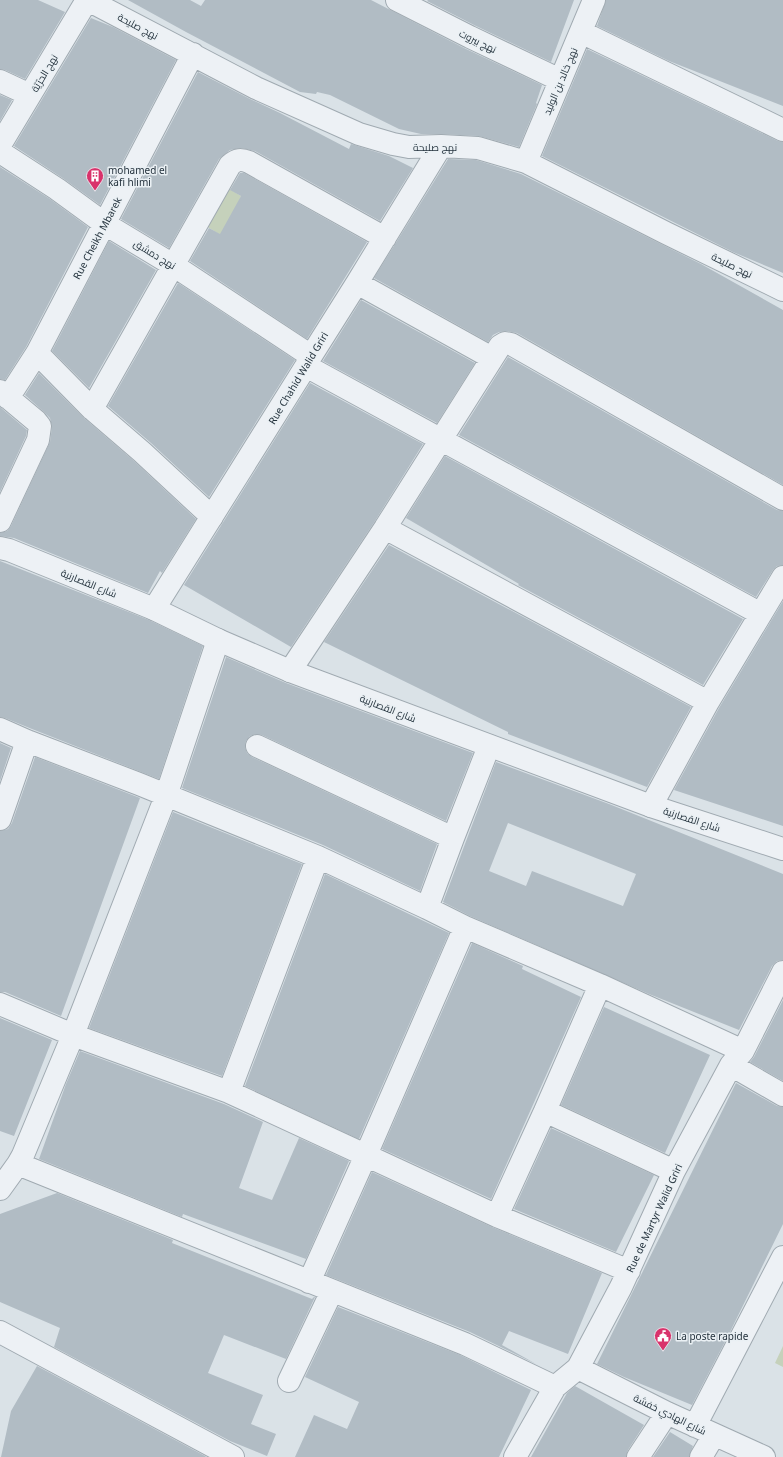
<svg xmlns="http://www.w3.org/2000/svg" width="783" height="1457" viewBox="0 0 783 1457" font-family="'Noto Sans',Cairo,sans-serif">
  <rect width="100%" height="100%" fill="#dae2e7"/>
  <path fill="#c5d1bb" d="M 223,185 L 241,196 L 224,237 L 201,223 Z
    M 783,1346 L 783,1367 L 775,1363 Z"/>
  <path fill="#b1bcc4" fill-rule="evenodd" d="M 0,0 L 38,0 L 65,12 L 25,79 L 5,70 L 0,69 Z
    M 128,0 L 190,0 L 201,6 L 205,0 L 371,0 L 464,48 L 542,85 L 536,103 L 537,104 L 519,147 L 479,136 L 441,134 L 421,134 L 399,129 L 330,95 L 317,92 L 316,94 L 300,92 L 186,32 Z
    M 428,0 L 574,0 L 551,62 L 476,26 L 427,1 Z
    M 606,0 L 783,0 L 783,106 L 669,61 L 597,26 Z
    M 91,18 L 113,27 L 176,60 L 100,205 L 64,179 L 14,146 Z
    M 587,49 L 778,141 L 783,142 L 783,273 L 733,252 L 542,156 Z
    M 198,72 L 250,99 L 280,113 L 349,149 L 351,144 L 389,156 L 413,168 L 380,221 L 255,151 L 241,148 L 230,150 L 219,159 L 169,248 L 121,219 Z
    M 0,95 L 12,100 L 0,121 Z
    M 448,159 L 476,160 L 521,174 L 701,264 L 783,310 L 783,485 L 517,333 L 507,331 L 499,332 L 493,335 L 488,342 L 374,278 Z
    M 0,167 L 50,199 L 88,227 L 26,347 L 5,380 L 0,379 Z
    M 240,173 L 244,173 L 367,242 L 307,339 L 190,261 L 209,228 L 220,234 L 241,196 L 230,190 Z
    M 109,241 L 156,270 L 89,388 L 52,351 Z
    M 178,283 L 295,360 L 209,497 L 151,443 L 108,406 Z
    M 361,300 L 475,363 L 437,423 L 323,361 Z
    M 508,357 L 777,510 L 783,511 L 783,565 L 777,566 L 773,570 L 756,597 L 459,435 Z
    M 39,373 L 84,418 L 134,461 L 196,519 L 162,573 L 160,571 L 148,593 L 14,538 L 0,536 L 0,533 L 7,531 L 11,526 L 50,442 L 52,427 L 50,418 L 44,412 L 25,395 Z
    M 310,383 L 423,444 L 375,521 L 291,647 L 184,585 Z
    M 0,407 L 27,430 L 26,436 L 0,492 Z
    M 445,456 L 743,619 L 703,685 L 518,585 L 519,584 L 406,518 Z
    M 389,545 L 691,707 L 647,787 L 508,734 L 508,732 L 324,642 Z
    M 0,561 L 149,620 L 203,646 L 159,779 L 32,729 L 5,718 L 0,717 Z
    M 783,601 L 783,826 L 674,790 L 719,708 Z
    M 226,657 L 286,683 L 473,753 L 446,821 L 262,735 L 256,734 L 250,736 L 246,741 L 245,747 L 247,753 L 252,757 L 437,844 L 420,891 L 323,845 L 182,788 Z
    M 0,743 L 11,748 L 0,781 Z
    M 35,757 L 140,798 L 61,1016 L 5,992 L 0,992 L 0,831 L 8,829 L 12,823 Z
    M 496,762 L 609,804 L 783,874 L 783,960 L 777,961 L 772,966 L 739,1030 L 649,994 L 470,916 L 443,902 ZM 508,823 L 636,874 L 623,906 L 532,871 L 526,886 L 489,871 Z
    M 173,812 L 302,864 L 222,1076 L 89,1028 Z
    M 325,874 L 449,933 L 359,1139 L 245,1086 Z
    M 472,943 L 523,966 L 522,969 L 581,997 L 491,1199 L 382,1149 Z
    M 783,1000 L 783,1081 L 750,1062 L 754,1057 Z
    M 604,1007 L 710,1055 L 665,1153 L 561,1105 Z
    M 0,1018 L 52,1040 L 14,1136 L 0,1131 Z
    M 80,1051 L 224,1104 L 263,1122 L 239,1188 L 272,1200 L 299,1138 L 349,1161 L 306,1259 L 183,1214 L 182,1217 L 39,1159 L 66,1084 Z
    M 736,1083 L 777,1106 L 783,1107 L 783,1224 L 729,1334 L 692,1405 L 624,1377 L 597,1364 Z
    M 551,1128 L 654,1175 L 616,1252 L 514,1209 Z
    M 372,1172 L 492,1227 L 602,1273 L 568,1354 L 509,1331 L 502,1345 L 536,1364 L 470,1332 L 326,1275 Z
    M 57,1193 L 173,1240 L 172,1243 L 312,1299 L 314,1297 L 315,1297 L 286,1359 L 224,1335 L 208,1373 L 263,1395 L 251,1424 L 276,1434 L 267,1456 L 230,1441 L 54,1347 L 60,1328 L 0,1302 L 0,1214 Z
    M 338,1307 L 460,1355 L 531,1390 L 499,1457 L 295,1457 L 314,1415 L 347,1429 L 359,1402 L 305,1377 Z
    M 37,1366 L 205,1456 L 206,1457 L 1,1457 L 11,1411 Z
    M 575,1386 L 644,1425 L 628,1450 L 626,1457 L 531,1457 L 567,1393 Z
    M 670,1432 L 693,1446 L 689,1457 L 653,1457 Z"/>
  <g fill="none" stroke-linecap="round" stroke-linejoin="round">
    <g stroke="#a0aab1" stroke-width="24">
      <path id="minor" d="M 88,0 L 256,88 L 359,134 L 393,144 L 409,147 L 441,146 L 478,148 L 526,162 L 666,233 L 783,290
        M 397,0 L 470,37 L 560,80
        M 581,32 L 783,130
        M 0,81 L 30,95
        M 0,145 L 87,0
        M 0,152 L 57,189 L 105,224 L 173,265 L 311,356
        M 526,162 L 594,0
        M 357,283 L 492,358
        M 37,353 L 92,409 L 142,452 L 212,517
        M 306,366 L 761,614
        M 0,391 L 36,421 L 40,426 L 38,440 L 0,521
        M 8,398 L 37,353 L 193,54
        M 92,409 L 230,165 C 237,159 241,159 249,162 L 385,238
        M 385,528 L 708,702
        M 154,609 L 306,366 L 311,356 L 357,283 L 441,146
        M 290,671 L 385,528 L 500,346 L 505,343 L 511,344 L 783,499
        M 0,729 L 27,741 L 139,784 L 318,857 L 427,908 L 465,927 L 600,985 L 743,1051
        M 257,746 L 453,838
        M 651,806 L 708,702 L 783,577
        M 0,819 L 27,741
        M 427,908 L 453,838 L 489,746
        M 0,1004 L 73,1035 L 229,1092 L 497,1216 L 629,1271
        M 731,1065 L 783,1095
        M 229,1092 L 318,857
        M 545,1111 L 674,1171
        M 18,1164 L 465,1344 L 555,1387
        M 0,1189 L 18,1164 L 23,1155 L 73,1035 L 166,796 L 218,640
        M 497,1216 L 545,1111 L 600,985
        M 309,1282 L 366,1155 L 465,927
        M 0,1332 L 233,1457
        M 578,1368 L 667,1413 L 764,1457
        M 289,1381 L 332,1291
        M 695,1426 L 783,1257
        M 515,1457 L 555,1387 L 578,1368 L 621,1287 L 674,1171 L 731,1065 L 743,1051 L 783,972
        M 638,1457 L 667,1413
        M 701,1457 L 714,1435"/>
    </g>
    <g stroke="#a0aab1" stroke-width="24">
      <path id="tertiary" d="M 0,548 L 9,550 L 154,609 L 218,640 L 290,671 L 651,806 L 783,849"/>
    </g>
    <use href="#minor" stroke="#edf1f5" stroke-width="22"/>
    <use href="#tertiary" stroke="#edf1f5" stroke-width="22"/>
  </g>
  <defs>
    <g id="building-pin" transform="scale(0.9)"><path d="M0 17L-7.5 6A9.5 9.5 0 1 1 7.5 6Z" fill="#d9326b" stroke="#eaf0f4"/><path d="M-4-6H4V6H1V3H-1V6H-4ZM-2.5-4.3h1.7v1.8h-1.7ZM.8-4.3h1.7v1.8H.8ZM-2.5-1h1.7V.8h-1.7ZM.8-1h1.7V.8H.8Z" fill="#fff"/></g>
    <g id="civic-pin" transform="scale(0.9)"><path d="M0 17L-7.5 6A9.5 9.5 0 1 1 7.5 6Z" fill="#d9326b" stroke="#eaf0f4"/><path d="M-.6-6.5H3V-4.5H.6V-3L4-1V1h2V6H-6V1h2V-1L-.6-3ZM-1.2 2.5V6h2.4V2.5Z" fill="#fff"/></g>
  </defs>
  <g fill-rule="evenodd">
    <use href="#building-pin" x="95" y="176"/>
    <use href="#civic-pin" x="663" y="1336"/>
  </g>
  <g text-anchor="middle" stroke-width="3" stroke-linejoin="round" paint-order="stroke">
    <g font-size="10" fill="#24323d" stroke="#eaf0f4">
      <text transform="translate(138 26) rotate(28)" y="4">نهج صليحة</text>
      <text transform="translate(478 41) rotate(26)" y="4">نهج بيروت</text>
      <text transform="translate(44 73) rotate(-59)" y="4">نهج الحرّيّة</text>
      <text transform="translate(560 81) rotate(-67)" y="4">نهج خالد بن الوليد</text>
      <text x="435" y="151">نهج صليحة</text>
      <text transform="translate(97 238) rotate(-62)" y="4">Rue Cheikh Mbarek</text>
      <text transform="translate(155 254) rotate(31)" y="4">نهج دمشق</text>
      <text transform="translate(732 265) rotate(26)" y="4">نهج صليحة</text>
      <text transform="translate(298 378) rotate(-59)" y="4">Rue Chahid Walid Griri</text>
      <text transform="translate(89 583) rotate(22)" y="4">شارع القصارنية</text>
      <text transform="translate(388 708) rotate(21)" y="4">شارع القصارنية</text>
      <text transform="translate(692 819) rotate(18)" y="4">شارع القصارنية</text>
      <text transform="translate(654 1218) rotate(-65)" y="4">Rue de Martyr Walid Griri</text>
      <text transform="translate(670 1414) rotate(26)" y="4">شارع الهادي خفشة</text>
    </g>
    <g font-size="10" fill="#24323d" stroke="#eaf0f4" text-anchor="start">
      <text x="108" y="174">mohamed el<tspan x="108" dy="12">kafi hlimi</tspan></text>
      <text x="676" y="1340">La poste rapide</text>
    </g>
  </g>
</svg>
